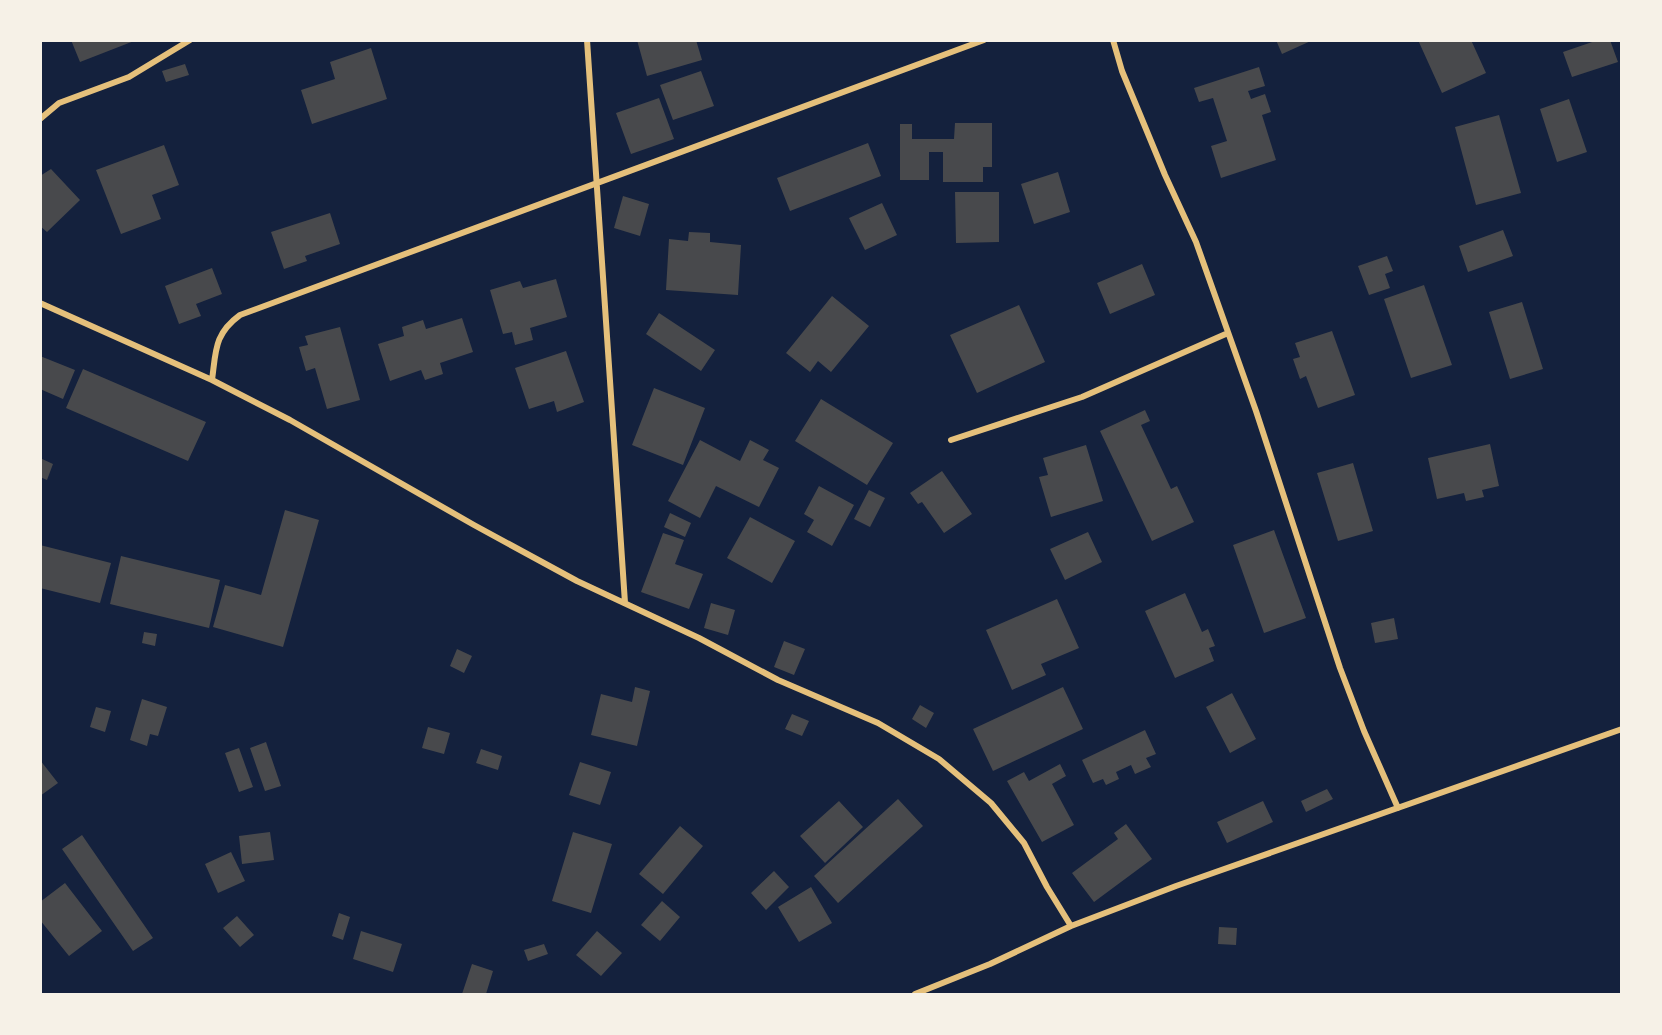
<svg xmlns="http://www.w3.org/2000/svg" width="1662" height="1035" viewBox="0 0 1662 1035" font-family="'Varela Round',sans-serif">
  <rect width="100%" height="100%" fill="#14213d"/>
  <path fill="#48494c" d="M 71,40 L 134,40 L 134,41 L 80,62 Z
    M 637,40 L 696,40 L 702,60 L 647,76 Z
    M 1276,40 L 1313,40 L 1282,54 Z
    M 1418,40 L 1471,40 L 1486,73 L 1442,93 Z
    M 1598,40 L 1610,40 L 1618,62 L 1572,77 L 1563,52 Z
    M 371,48 L 387,99 L 312,124 L 301,90 L 335,79 L 330,62 Z
    M 185,64 L 189,75 L 166,82 L 162,71 Z
    M 1259,67 L 1265,86 L 1248,91 L 1251,99 L 1265,94 L 1271,112 L 1262,115 L 1276,160 L 1221,178 L 1211,146 L 1227,141 L 1213,98 L 1199,102 L 1194,88 Z
    M 701,71 L 714,106 L 673,120 L 660,85 Z
    M 659,98 L 674,139 L 631,154 L 616,113 Z
    M 1569,99 L 1587,152 L 1557,162 L 1540,109 Z
    M 1499,115 L 1521,193 L 1476,205 L 1455,127 Z
    M 955,123 L 992,123 L 992,167 L 983,167 L 983,182 L 943,182 L 943,152 L 929,152 L 929,180 L 900,180 L 900,124 L 912,124 L 912,139 L 954,139 Z
    M 868,143 L 881,176 L 790,211 L 777,178 Z
    M 164,145 L 179,185 L 152,195 L 161,219 L 121,234 L 96,170 Z
    M 51,169 L 80,200 L 47,232 L 40,226 L 40,176 Z
    M 1058,172 L 1070,212 L 1034,224 L 1021,184 Z
    M 955,192 L 999,192 L 999,242 L 956,243 Z
    M 623,196 L 649,204 L 640,236 L 614,228 Z
    M 882,203 L 897,235 L 865,250 L 849,218 Z
    M 330,213 L 340,244 L 305,256 L 307,261 L 284,269 L 271,232 Z
    M 1503,230 L 1513,256 L 1468,272 L 1459,246 Z
    M 689,232 L 710,233 L 710,242 L 741,245 L 738,295 L 666,290 L 669,239 L 688,241 Z
    M 1387,256 L 1393,271 L 1385,274 L 1390,288 L 1369,295 L 1358,266 Z
    M 1142,264 L 1155,295 L 1110,314 L 1097,283 Z
    M 212,268 L 222,294 L 196,304 L 201,316 L 179,324 L 165,286 Z
    M 556,279 L 567,317 L 530,328 L 533,340 L 515,345 L 512,332 L 503,334 L 490,290 L 520,281 L 523,288 Z
    M 1424,285 L 1452,365 L 1411,378 L 1384,299 Z
    M 832,296 L 869,326 L 831,372 L 818,361 L 810,372 L 786,353 Z
    M 1522,302 L 1543,369 L 1510,379 L 1489,312 Z
    M 1019,305 L 1045,362 L 977,393 L 950,335 Z
    M 659,313 L 715,350 L 701,371 L 646,334 Z
    M 462,318 L 473,352 L 440,363 L 443,374 L 425,380 L 421,370 L 390,381 L 378,344 L 404,336 L 402,327 L 423,320 L 426,329 Z
    M 340,327 L 360,400 L 327,409 L 315,368 L 306,371 L 299,347 L 308,345 L 305,336 Z
    M 1332,331 L 1355,395 L 1318,408 L 1306,376 L 1300,379 L 1293,359 L 1300,357 L 1295,343 Z
    M 566,351 L 584,402 L 557,412 L 554,401 L 529,409 L 515,368 Z
    M 40,356 L 75,370 L 63,399 L 40,389 Z
    M 83,369 L 206,422 L 188,461 L 66,408 Z
    M 654,388 L 705,408 L 683,465 L 632,445 Z
    M 821,399 L 893,443 L 867,485 L 795,441 Z
    M 1145,410 L 1150,421 L 1141,425 L 1171,489 L 1177,486 L 1194,522 L 1152,541 L 1100,431 Z
    M 700,440 L 740,461 L 750,440 L 769,450 L 763,460 L 779,468 L 759,507 L 716,486 L 700,518 L 668,501 Z
    M 1490,444 L 1499,486 L 1482,490 L 1484,497 L 1466,501 L 1464,493 L 1437,499 L 1428,458 Z
    M 1086,445 L 1103,501 L 1051,517 L 1039,477 L 1048,475 L 1043,458 Z
    M 40,458 L 53,464 L 47,480 L 40,477 Z
    M 1353,463 L 1373,531 L 1338,541 L 1317,473 Z
    M 942,471 L 972,514 L 944,533 L 922,502 L 918,504 L 910,493 Z
    M 819,486 L 854,505 L 832,546 L 807,532 L 814,520 L 804,514 Z
    M 869,490 L 885,498 L 870,527 L 854,519 Z
    M 285,510 L 319,520 L 283,647 L 213,627 L 225,585 L 261,595 Z
    M 670,513 L 691,523 L 685,537 L 664,527 Z
    M 750,517 L 795,541 L 772,583 L 727,558 Z
    M 1274,530 L 1306,618 L 1264,633 L 1233,545 Z
    M 1088,532 L 1102,562 L 1065,580 L 1050,549 Z
    M 663,533 L 684,540 L 675,564 L 703,574 L 689,609 L 641,592 Z
    M 40,545 L 111,563 L 100,603 L 40,588 Z
    M 121,556 L 220,580 L 209,628 L 110,604 Z
    M 1185,593 L 1202,632 L 1208,629 L 1215,646 L 1209,648 L 1214,661 L 1175,678 L 1145,611 Z
    M 1057,599 L 1079,648 L 1041,664 L 1046,675 L 1012,690 L 986,630 Z
    M 711,603 L 735,610 L 728,635 L 704,628 Z
    M 1394,618 L 1398,639 L 1375,643 L 1371,623 Z
    M 144,632 L 157,634 L 155,646 L 142,643 Z
    M 784,641 L 805,649 L 794,675 L 774,667 Z
    M 457,649 L 472,656 L 464,673 L 450,666 Z
    M 635,687 L 650,691 L 637,746 L 591,735 L 601,694 L 632,702 Z
    M 1063,687 L 1083,729 L 993,771 L 973,729 Z
    M 1232,693 L 1256,739 L 1230,753 L 1206,707 Z
    M 142,699 L 167,707 L 158,736 L 150,734 L 147,746 L 130,740 Z
    M 920,705 L 934,713 L 926,728 L 912,719 Z
    M 96,707 L 111,711 L 105,732 L 90,727 Z
    M 792,714 L 809,721 L 802,736 L 785,729 Z
    M 428,727 L 450,733 L 444,754 L 422,748 Z
    M 1145,730 L 1156,754 L 1146,758 L 1151,767 L 1135,774 L 1131,765 L 1116,772 L 1119,779 L 1106,785 L 1103,779 L 1093,783 L 1082,760 Z
    M 266,742 L 281,786 L 265,791 L 250,748 Z
    M 239,748 L 253,787 L 239,792 L 225,753 Z
    M 481,749 L 502,756 L 498,770 L 476,763 Z
    M 40,760 L 58,783 L 40,796 Z
    M 580,762 L 611,772 L 600,805 L 569,795 Z
    M 1060,764 L 1066,776 L 1052,784 L 1074,825 L 1042,842 L 1007,781 L 1024,772 L 1029,781 Z
    M 1327,789 L 1333,799 L 1306,812 L 1301,801 Z
    M 898,799 L 923,826 L 838,903 L 814,876 Z
    M 839,801 L 863,827 L 825,863 L 800,836 Z
    M 1263,801 L 1273,822 L 1227,843 L 1217,822 Z
    M 1126,824 L 1152,859 L 1094,902 L 1072,873 L 1118,839 L 1114,833 Z
    M 680,826 L 703,846 L 663,894 L 639,874 Z
    M 270,832 L 274,860 L 242,864 L 239,836 Z
    M 573,832 L 612,844 L 591,913 L 552,901 Z
    M 82,835 L 153,938 L 133,951 L 62,849 Z
    M 231,852 L 245,881 L 218,893 L 205,864 Z
    M 774,871 L 789,887 L 766,910 L 751,893 Z
    M 65,883 L 102,931 L 69,956 L 40,920 L 40,902 Z
    M 811,887 L 832,923 L 799,942 L 778,907 Z
    M 662,901 L 680,917 L 660,941 L 641,925 Z
    M 339,913 L 350,917 L 343,940 L 332,936 Z
    M 237,916 L 254,935 L 240,947 L 223,928 Z
    M 1219,927 L 1237,928 L 1236,945 L 1218,944 Z
    M 361,931 L 402,944 L 393,972 L 353,959 Z
    M 597,931 L 622,953 L 601,976 L 576,955 Z
    M 544,944 L 548,954 L 528,961 L 524,950 Z
    M 472,964 L 493,971 L 486,994 L 462,994 Z"/>
  <g fill="none" stroke-linecap="round" stroke-linejoin="round">
    <path stroke="#e5c07b" stroke-width="6" d="M 587,40 L 625,603
      M 1113,40 L 1122,71 L 1165,175 L 1196,242 L 1256,411 L 1340,668 L 1364,731 L 1398,808
      M 40,119 L 59,103 L 129,77 L 190,40
      M 40,303 L 212,380 L 290,420 L 474,525 L 577,581 L 699,638 L 778,680 L 878,723 L 939,759 L 991,803 L 1024,843 L 1047,887 L 1071,926
      M 212,380 C 216,351 214,334 240,315 L 984,40
      M 951,440 L 1082,397 L 1228,333
      M 915,994 L 990,964 L 1071,926 L 1176,886 L 1622,729"/>
  </g>
  <rect width="1662" height="1035" fill="none" stroke="#f6f1e7" stroke-width="84"/>
</svg>
